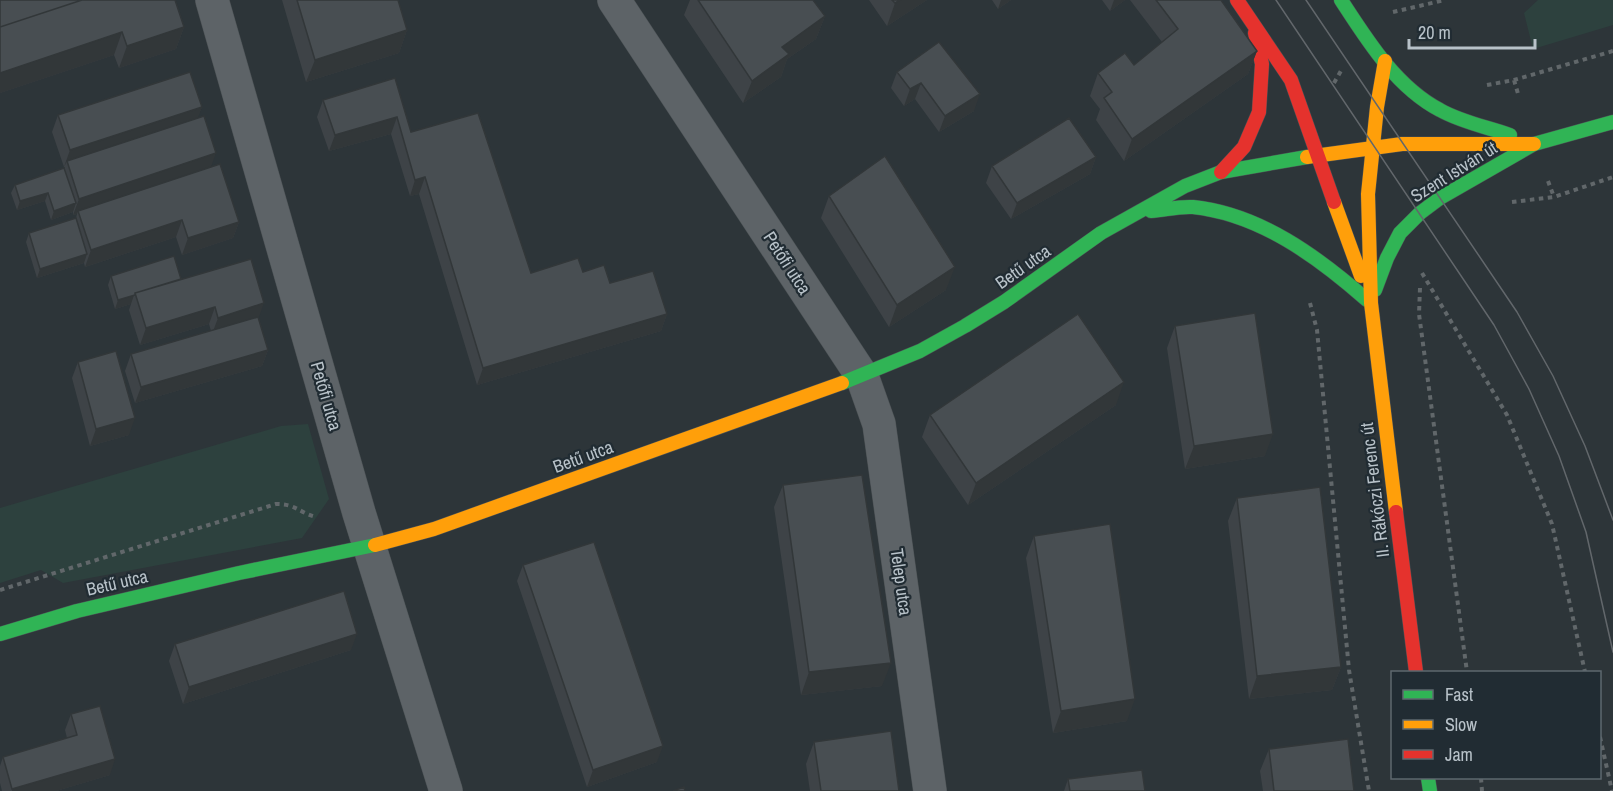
<svg xmlns="http://www.w3.org/2000/svg" width="1613" height="791" viewBox="0 0 1613 791" font-family="'Archivo Narrow',sans-serif">
  <rect width="100%" height="100%" fill="#2d3539"/>
  <path fill="#2d413e" d="M 1538,0 L 1613,0 L 1613,25 L 1533,49 L 1524,13 Z
    M 308,424 L 329,499 L 302,538 L 63,583 L 41,570 L 0,583 L 0,508 L 281,426 Z"/>
  <g fill="none" stroke-linecap="round" stroke-linejoin="round">
    <g stroke="#4b5154" stroke-width="34">
      <path id="street" d="M 212,0 L 359,513 L 446,791
        M 614,0 L 862,376 L 879,424 L 930,791"/>
    </g>
    <g stroke="#4b5154" stroke-width="15">
      <path id="fast" d="M 1341,0 C 1367,40 1396,87 1440,110 C 1461,122 1487,127 1510,135
        M 1151,211 C 1165,210 1179,206 1193,207 C 1260,214 1318,257 1367,300
        M 1375,290 L 1387,258 L 1400,233 L 1420,213 L 1440,198 L 1534,144 L 1613,122
        M 842,383 L 920,351 L 965,326 L 1004,302 L 1101,233 L 1185,186 L 1221,172 L 1307,157
        M 0,634 L 77,611 L 239,573 L 375,545
        M 1428,778 L 1430,791"/>
    </g>
    <g stroke="#4b5154" stroke-width="15">
      <path id="slow" d="M 1385,61 L 1377,107 L 1368,194 L 1371,303 L 1396,512
        M 1307,157 L 1402,144 L 1534,144
        M 1334,202 L 1361,276
        M 375,545 L 434,529 L 842,383"/>
    </g>
    <g stroke="#4b5154" stroke-width="15">
      <path id="jam" d="M 1237,0 L 1291,80 L 1334,202
        M 1221,172 L 1244,147 L 1259,112 L 1262,64 L 1255,33
        M 1396,512 L 1416,672"/>
    </g>
    <path stroke="#61676a" stroke-width="4" stroke-dasharray="4.5 4.5" stroke-linecap="butt" d="M 1393,12 L 1445,0
      M 1514,80 L 1519,97
      M 1334,83 L 1342,69
      M 1487,85 L 1514,80 L 1613,51
      M 1548,181 L 1554,197
      M 1512,202 L 1554,197 L 1613,177
      M 1422,273 L 1507,415 L 1552,524 L 1585,672
      M 1420,288 L 1419,314 L 1467,672
      M 1310,303 L 1317,330 L 1349,670 L 1369,791
      M 0,590 L 276,504 C 296,504 298,512 316,517
      M 1600,737 L 1612,791
      M 1481,778 L 1482,791"/>
    <use href="#street" stroke="#5d6367" stroke-width="33"/>
    <use href="#fast" stroke="#30b455" stroke-width="14"/>
    <use href="#slow" stroke="#ff9f0a" stroke-width="14"/>
    <use href="#jam" stroke="#e5322d" stroke-width="14"/>
    <path stroke="#62676b" stroke-width="1.5" d="M 1276,0 L 1494,325 L 1529,389 L 1559,456 L 1586,532 L 1613,652
      M 1306,0 L 1517,312 L 1553,376 L 1585,446 L 1613,520"/>
  </g>
  <path fill="#3e4347" d="M 0,0 L 184,27 L 176,49 L 119,68 L 114,55 L 0,93 Z
    M 282,0 L 398,0 L 407,30 L 399,53 L 306,82 Z
    M 690,0 L 813,0 L 825,16 L 816,39 L 787,59 L 781,77 L 743,103 L 684,15 Z
    M 869,0 L 927,0 L 887,26 Z
    M 992,0 L 1011,0 L 998,9 Z
    M 1102,0 L 1125,0 L 1110,11 Z
    M 1130,0 L 1221,0 L 1257,51 L 1248,74 L 1124,161 L 1096,120 L 1100,109 L 1090,96 L 1098,73 L 1134,65 L 1162,42 Z
    M 939,42 L 974,111 L 939,132 L 915,99 L 904,106 L 891,88 L 897,72 Z
    M 395,78 L 411,132 L 531,273 L 583,272 L 610,283 L 667,314 L 661,331 L 477,385 L 419,194 L 410,196 L 391,134 L 329,151 L 317,117 L 323,100 Z
    M 202,107 L 197,118 L 211,167 L 239,222 L 233,238 L 182,255 L 176,237 L 85,267 L 84,263 L 37,278 L 26,242 L 29,233 L 76,218 L 77,214 L 73,215 L 73,212 L 51,220 L 45,201 L 17,210 L 11,193 L 15,185 L 64,168 L 65,167 L 64,167 L 52,132 L 58,115 Z
    M 1096,157 L 1090,174 L 1011,219 L 986,183 L 992,166 Z
    M 829,196 L 946,290 L 889,327 L 821,218 Z
    M 111,276 L 181,279 L 259,319 L 268,350 L 262,366 L 135,403 L 125,371 L 131,354 L 211,331 L 209,324 L 140,345 L 129,310 L 131,304 L 115,309 L 108,285 Z
    M 1175,326 L 1265,456 L 1185,469 L 1167,348 Z
    M 78,362 L 129,435 L 90,446 L 72,378 Z
    M 1116,405 L 968,505 L 922,437 L 930,415 Z
    M 783,485 L 882,686 L 801,695 L 774,507 Z
    M 1237,498 L 1341,667 L 1332,690 L 1249,699 L 1228,521 Z
    M 1034,536 L 1127,721 L 1053,733 L 1026,558 Z
    M 523,565 L 657,762 L 587,787 L 517,581 Z
    M 175,644 L 351,650 L 183,704 L 169,661 Z
    M 71,714 L 110,775 L 56,791 L 2,791 L 0,783 L 0,766 L 3,757 L 67,738 L 65,730 Z
    M 814,742 L 899,791 L 810,791 L 806,764 Z
    M 1269,749 L 1354,791 L 1263,791 L 1260,771 Z
    M 1068,779 L 1145,791 L 1064,791 Z"/>
  <path fill="#323739" d="M 900,0 L 927,0 L 887,26 L 895,3 Z
    M 1001,0 L 1011,0 L 998,9 Z
    M 1114,0 L 1125,0 L 1110,11 Z
    M 825,16 L 816,39 L 787,59 L 781,77 L 743,103 L 752,81 L 782,47 Z
    M 184,27 L 176,49 L 119,68 L 127,46 Z
    M 407,30 L 399,53 L 306,82 L 315,60 Z
    M 122,32 L 114,55 L 0,93 L 0,73 Z
    M 1257,51 L 1248,74 L 1124,161 L 1132,139 Z
    M 921,83 L 915,99 L 904,106 L 910,89 Z
    M 980,94 L 974,111 L 939,132 L 945,116 Z
    M 202,107 L 196,123 L 67,161 L 64,167 L 70,150 Z
    M 397,117 L 391,134 L 329,151 L 335,135 Z
    M 216,153 L 210,170 L 78,211 L 77,214 L 73,215 L 79,199 Z
    M 1096,157 L 1090,174 L 1011,219 L 1017,203 Z
    M 425,177 L 419,194 L 410,196 L 415,180 Z
    M 48,193 L 45,201 L 17,210 L 20,201 Z
    M 76,203 L 73,212 L 51,220 L 54,211 Z
    M 182,220 L 176,237 L 85,267 L 91,250 Z
    M 239,222 L 233,238 L 182,255 L 188,238 Z
    M 87,254 L 84,263 L 37,278 L 40,269 Z
    M 955,267 L 946,290 L 889,327 L 897,305 Z
    M 134,295 L 131,304 L 115,309 L 118,300 Z
    M 264,303 L 258,320 L 212,334 L 218,318 Z
    M 215,307 L 209,324 L 140,345 L 146,328 Z
    M 667,314 L 661,331 L 477,385 L 483,368 Z
    M 268,350 L 262,366 L 135,403 L 141,387 Z
    M 1124,382 L 1116,405 L 968,505 L 976,483 Z
    M 135,418 L 129,435 L 90,446 L 96,429 Z
    M 1273,434 L 1265,456 L 1185,469 L 1194,446 Z
    M 357,634 L 351,650 L 183,704 L 189,687 Z
    M 891,663 L 882,686 L 801,695 L 809,672 Z
    M 1341,667 L 1332,690 L 1249,699 L 1257,676 Z
    M 1135,699 L 1127,721 L 1053,733 L 1061,711 Z
    M 663,746 L 657,762 L 587,787 L 593,770 Z
    M 115,759 L 110,775 L 56,791 L 12,791 L 12,789 Z"/>
  <path fill="#484e52" stroke="#323739" stroke-width="1.5" d="M 0,0 L 82,0 L 0,27 Z
    M 82,0 L 175,0 L 184,27 L 127,46 L 122,32 L 0,73 L 0,27 Z
    M 297,0 L 398,0 L 407,30 L 315,60 Z
    M 698,0 L 813,0 L 825,16 L 782,47 L 789,54 L 752,81 Z
    M 892,0 L 900,0 L 895,3 Z
    M 1156,0 L 1221,0 L 1257,51 L 1132,139 L 1104,98 L 1112,92 L 1098,73 L 1125,53 L 1134,65 L 1178,29 Z
    M 939,42 L 980,94 L 945,116 L 921,83 L 910,89 L 897,72 Z
    M 190,72 L 202,107 L 70,150 L 58,115 Z
    M 395,78 L 411,132 L 478,113 L 531,273 L 578,258 L 583,272 L 604,265 L 610,283 L 653,271 L 667,314 L 483,368 L 425,177 L 415,180 L 397,117 L 335,135 L 323,100 Z
    M 204,116 L 216,153 L 79,199 L 67,161 Z
    M 1069,118 L 1096,157 L 1017,203 L 992,166 Z
    M 885,156 L 955,267 L 897,305 L 829,196 Z
    M 220,164 L 239,222 L 188,238 L 182,220 L 91,250 L 78,211 Z
    M 64,168 L 76,203 L 54,211 L 48,193 L 20,201 L 15,185 Z
    M 76,218 L 87,254 L 40,269 L 29,233 Z
    M 174,256 L 181,279 L 135,293 L 135,295 L 118,300 L 111,276 Z
    M 251,259 L 264,303 L 218,318 L 215,307 L 146,328 L 135,293 Z
    M 1255,313 L 1273,434 L 1194,446 L 1175,326 Z
    M 1078,314 L 1124,382 L 976,483 L 930,415 Z
    M 258,317 L 268,350 L 141,387 L 131,354 Z
    M 116,351 L 135,418 L 96,429 L 78,362 Z
    M 862,475 L 891,663 L 809,672 L 783,485 Z
    M 1320,487 L 1341,667 L 1257,676 L 1237,498 Z
    M 1110,524 L 1135,699 L 1061,711 L 1034,536 Z
    M 594,542 L 663,746 L 593,770 L 523,565 Z
    M 344,591 L 357,634 L 189,687 L 175,644 Z
    M 100,706 L 115,759 L 12,789 L 3,757 L 77,735 L 71,714 Z
    M 891,731 L 899,791 L 821,791 L 814,742 Z
    M 1348,739 L 1354,791 L 1274,791 L 1269,749 Z
    M 1142,770 L 1145,791 L 1070,791 L 1068,779 Z
    M 684,787 L 685,791 L 673,791 Z"/>
  <g text-anchor="middle" stroke-width="4.5" stroke-linejoin="round" paint-order="stroke">
    <g font-size="18" fill="#b8c2c9" stroke="#212c33">
      <text transform="translate(1454 172) rotate(-32)" y="6">Szent István út</text>
      <text transform="translate(787 263) rotate(57)" y="6">Petőfi utca</text>
      <text transform="translate(1023 267) rotate(-35)" y="6">Betű utca</text>
      <text transform="translate(326 396) rotate(74)" y="6">Petőfi utca</text>
      <text transform="translate(583 457) rotate(-20)" y="6">Betű utca</text>
      <text transform="translate(1375 490) rotate(-97)" y="6">II. Rákóczi Ferenc út</text>
      <text transform="translate(901 582) rotate(82)" y="6">Telep utca</text>
      <text transform="translate(117 583) rotate(-13)" y="6">Betű utca</text>
    </g>
  </g>
  <rect x="1391" y="671" width="210" height="108" fill="#212c33" stroke="#5d686f" stroke-width="1.5"/>
  <rect x="1403" y="690" width="30" height="9" fill="#30b455" stroke="#5d686f" stroke-width="1.5"/>
  <text x="1445" y="701" font-size="18" fill="#b8c2c9">Fast</text>
  <rect x="1403" y="720" width="30" height="9" fill="#ff9f0a" stroke="#5d686f" stroke-width="1.5"/>
  <text x="1445" y="731" font-size="18" fill="#b8c2c9">Slow</text>
  <rect x="1403" y="750" width="30" height="9" fill="#e5322d" stroke="#5d686f" stroke-width="1.5"/>
  <text x="1445" y="761" font-size="18" fill="#b8c2c9">Jam</text>
  <path d="M1409 39v9h126v-9" fill="none" stroke="#b8c2c9" stroke-width="3"/>
  <text x="1418" y="39" font-size="18" fill="#b8c2c9" stroke="#212c33" stroke-width="4.5" paint-order="stroke">20 m</text>
</svg>
